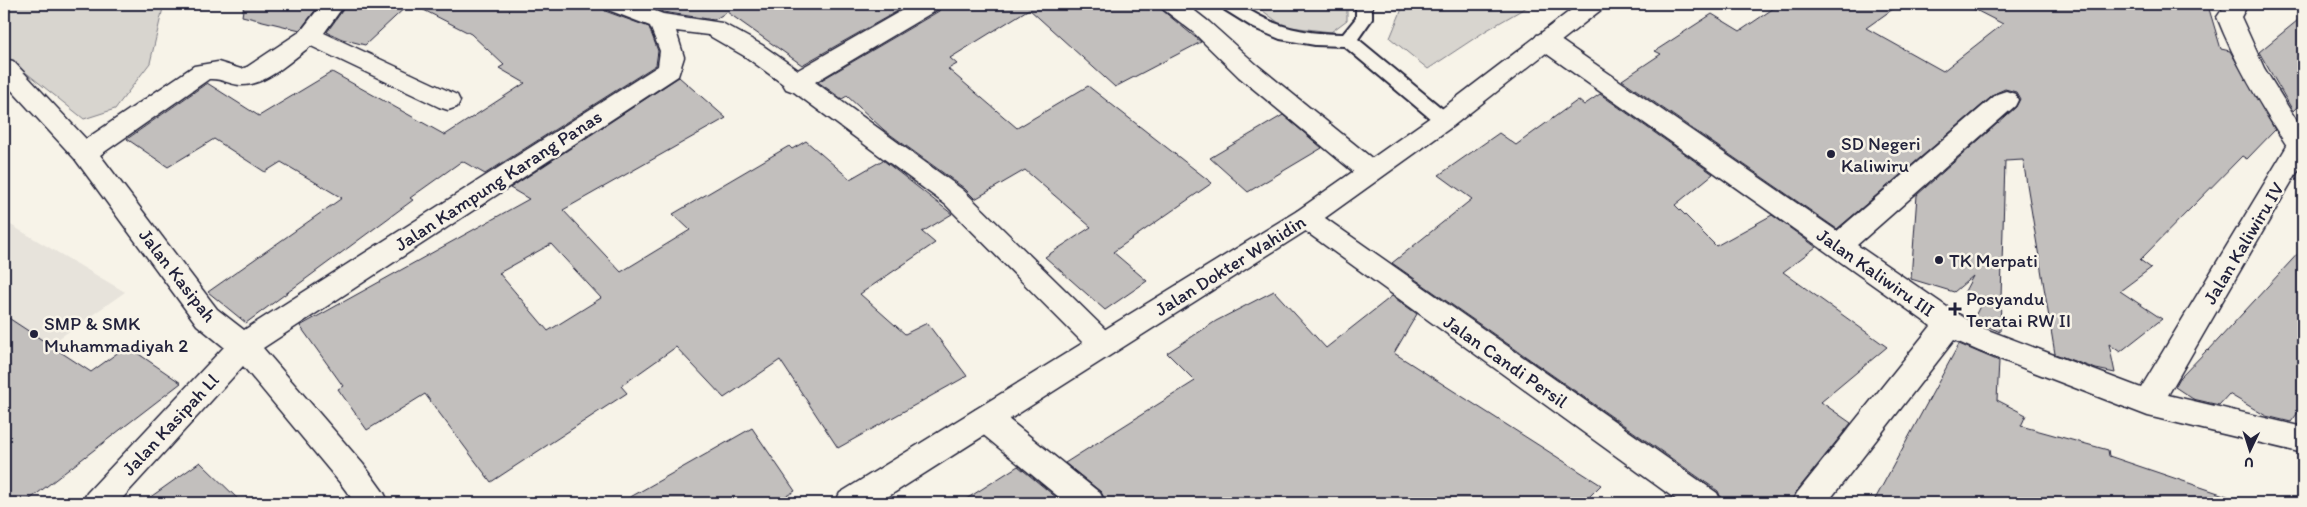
<svg xmlns="http://www.w3.org/2000/svg" width="2307" height="507" viewBox="0 0 2307 507" font-family="Itim,sans-serif">
  <rect width="100%" height="100%" fill="#f7f3e8"/>
  <filter id="ink" filterUnits="userSpaceOnUse"><feTurbulence type="fractalNoise" baseFrequency=".02" numOctaves="2"/><feDisplacementMap in="SourceGraphic" scale="10" xChannelSelector="R" yChannelSelector="G"/><feConvolveMatrix kernelMatrix="1 2 1 2 8 2 1 2 1" color-interpolation-filters="sRGB"/></filter>
  <g filter="url(#ink)">
    <path fill="#e7e3db" d="M 4,221 L 125,292 L 4,377 Z"/>
    <path fill="#d8d5cf" stroke="#7d7c85" d="M 4,4 L 162,4 L 163,8 L 150,63 L 115,109 L 84,119 L 9,59 L 4,48 Z
      M 1258,4 L 1345,4 L 1347,5 L 1347,20 L 1331,32 L 1283,26 L 1255,5 Z
      M 1404,4 L 1532,4 L 1487,30 L 1428,69 L 1390,38 Z"/>
    <path fill="#c2bfbd" stroke="#22223b" fill-rule="evenodd" d="M 244,4 L 320,4 L 300,30 L 242,16 Z
      M 347,4 L 409,4 L 365,45 L 342,39 L 327,32 Z
      M 412,4 L 601,4 L 605,11 L 649,27 L 658,51 L 656,65 L 485,174 L 462,161 L 410,198 L 413,200 L 246,323 L 208,292 L 342,198 L 281,162 L 265,172 L 214,139 L 168,167 L 127,139 L 207,83 L 259,116 L 332,72 L 445,135 L 525,83 L 499,68 L 504,65 L 471,34 Z
      M 641,4 L 910,4 L 802,65 L 727,12 L 714,20 L 663,12 Z
      M 943,4 L 1158,4 L 1162,10 L 1201,42 L 1115,87 L 1029,9 L 950,58 L 957,64 L 948,69 L 1017,128 L 1088,86 L 1212,183 L 1113,252 L 1147,281 L 1105,310 L 1045,257 L 1091,227 L 1025,170 L 975,199 L 964,188 L 884,130 L 847,96 L 842,99 L 818,82 L 939,11 Z
      M 1780,4 L 1900,4 L 1866,28 L 1943,71 L 2003,24 L 1964,4 L 2180,4 L 2209,9 L 2221,49 L 2230,51 L 2275,130 L 2247,159 L 2242,156 L 2140,260 L 2151,268 L 2120,291 L 2162,319 L 2120,352 L 2109,344 L 2115,373 L 2096,369 L 2055,354 L 2023,160 L 2005,161 L 2000,332 L 1973,320 L 1981,304 L 1964,293 L 1973,276 L 1954,292 L 1911,279 L 1917,195 L 2016,107 L 2020,99 L 2016,92 L 2005,89 L 1996,93 L 1837,229 L 1622,80 L 1661,54 L 1655,51 L 1712,14 L 1740,31 Z
      M 2303,16 L 2303,101 L 2293,111 L 2259,52 Z
      M 679,77 L 726,118 L 563,210 L 621,272 L 690,230 L 673,214 L 789,146 L 792,149 L 806,141 L 850,179 L 883,160 L 952,214 L 922,232 L 935,243 L 860,294 L 905,334 L 927,323 L 967,376 L 838,448 L 780,360 L 724,398 L 676,347 L 621,386 L 627,393 L 491,482 L 425,394 L 367,430 L 338,389 L 343,386 L 300,326 L 529,199 L 510,188 ZM 551,244 L 601,298 L 548,331 L 499,273 Z
      M 1600,94 L 1713,174 L 1675,205 L 1716,246 L 1772,215 L 1816,247 L 1783,272 L 1887,347 L 1821,402 L 1851,423 L 1796,492 L 1790,503 L 1728,503 L 1722,500 L 1718,491 L 1392,263 L 1472,199 L 1439,175 L 1499,133 L 1516,145 L 1578,100 L 1584,105 Z
      M 1283,115 L 1322,148 L 1248,192 L 1210,158 Z
      M 2303,248 L 2303,406 L 2291,422 L 2266,416 L 2229,394 L 2219,405 L 2193,399 L 2175,387 L 2180,378 L 2207,350 L 2208,351 Z
      M 1274,291 L 1326,348 L 1392,296 L 1417,314 L 1394,353 L 1601,485 L 1583,503 L 1107,503 L 1101,492 L 1065,463 L 1195,381 L 1167,353 L 1216,321 Z
      M 4,315 L 91,372 L 127,346 L 181,383 L 25,503 L 4,503 Z
      M 1959,344 L 1999,361 L 1997,400 L 2026,415 L 2021,426 L 2108,450 L 2109,456 L 2233,498 L 2232,503 L 1873,503 Z
      M 752,428 L 795,491 L 774,503 L 620,503 Z
      M 200,462 L 242,503 L 142,503 Z
      M 1018,466 L 1063,503 L 960,503 Z"/>
    <g fill="none" stroke-linecap="round" stroke-linejoin="round">
      <g stroke="#22223b" stroke-width="4">
        <path id="service" d="M 1224,4 L 1244,4 L 1243,6 C 1275,28 1305,34 1343,34 L 1356,18 L 1356,4 L 1372,4 L 1372,19 L 1358,39 L 1450,115 L 1453,120 L 1450,125 L 1444,126 L 1438,125 L 1344,46 L 1315,45 L 1280,39 L 1254,28 L 1225,10 L 1223,6 Z"/>
      </g>
      <g stroke="#22223b" stroke-width="3">
        <path id="minor" d="M 322,4 L 345,4 L 324,33 L 457,95 L 460,101 L 457,107 L 448,110 L 439,107 L 311,46 C 291,60 265,87 240,85 C 229,84 221,78 209,79 L 100,155 L 217,309 L 244,330 L 658,66 L 660,51 L 650,26 L 606,9 L 603,4 L 636,4 L 663,14 L 722,23 L 762,45 L 798,70 L 913,4 L 941,4 L 938,9 L 815,82 L 963,190 L 1113,337 L 1118,345 L 1113,353 L 1103,357 L 1093,353 L 945,204 L 794,92 L 786,89 L 783,84 L 746,57 L 708,35 L 676,31 L 684,57 L 678,76 L 263,348 L 363,464 L 384,493 L 389,503 L 355,503 L 341,484 L 243,366 L 118,503 L 82,503 L 87,493 L 224,347 L 197,325 L 75,159 L 4,82 L 4,59 L 13,61 L 86,139 L 194,66 L 218,62 L 241,69 L 247,67 L 301,31 Z
          M 1160,4 L 1186,4 L 1209,22 L 1257,65 L 1379,164 L 1383,171 L 1379,178 L 1370,180 L 1361,178 L 1239,77 L 1193,32 L 1163,9 Z
          M 2226,4 L 2248,4 L 2241,17 L 2264,68 L 2303,131 L 2303,162 L 2168,395 L 2303,427 L 2303,453 L 2148,416 L 1979,351 L 1954,340 L 1827,503 L 1792,503 L 1797,493 L 1931,326 L 1537,47 L 1533,41 L 1537,35 L 1545,33 L 1553,35 L 1837,231 L 1997,94 L 2006,91 L 2015,94 L 2018,100 L 2015,106 L 1857,245 L 1950,309 L 1980,327 L 2141,388 L 2287,146 C 2260,105 2235,63 2217,17 Z
          M 1306,208 L 1315,211 L 1717,493 L 1722,503 L 1681,503 L 1297,225 L 1293,218 L 1297,211 Z
          M 986,406 L 997,410 L 1100,493 L 1105,503 L 1066,503 L 975,428 L 971,419 L 975,410 Z"/>
      </g>
      <g stroke="#22223b" stroke-width="3">
        <path id="trunk" d="M 1579,4 L 1605,4 L 1602,9 L 1453,126 L 1315,225 L 878,503 L 835,503 L 840,493 L 1297,211 L 1435,114 Z"/>
      </g>
      <use href="#service" fill="#f7f3e8" fill-rule="evenodd"/>
      <use href="#minor" fill="#f7f3e8" fill-rule="evenodd"/>
      <use href="#trunk" fill="#f7f3e8" fill-rule="evenodd"/>
    </g>
  </g>
  <g fill="#22223b" stroke="#f7f3e8" stroke-width="2">
    <circle cx="1831" cy="154" r="5"/>
    <circle cx="1939" cy="260" r="5"/>
    <path d="M1952.5 301.5h5v5h5v5h-5v5h-5v-5h-5v-5h5z"/>
    <circle cx="34" cy="334" r="5"/>
  </g>
  <g text-anchor="middle" stroke-width="5" stroke-linejoin="round" paint-order="stroke">
    <g font-size="19" fill="#22223b" stroke="#f7f3e8" text-anchor="start">
      <text x="1841" y="150">SD Negeri<tspan x="1841" dy="22">Kaliwiru</tspan></text>
      <text x="1949" y="267">TK Merpati</text>
      <text x="1966" y="305">Posyandu<tspan x="1966" dy="22">Teratai RW II</tspan></text>
      <text x="44" y="330">SMP &amp; SMK<tspan x="44" dy="22">Muhammadiyah 2</tspan></text>
    </g>
    <g font-size="19" fill="#22223b" stroke="#f7f3e8">
      <text transform="translate(498 180) rotate(-33)" y="7">Jalan Kampung Karang Panas</text>
      <text transform="translate(2243 243) rotate(-59)" y="7">Jalan Kaliwiru IV</text>
      <text transform="translate(1230 265) rotate(-32)" y="7">Jalan Dokter Wahidin</text>
      <text transform="translate(1876 272) rotate(35)" y="7">Jalan Kaliwiru III</text>
      <text transform="translate(178 275) rotate(52)" y="7">Jalan Kasipah</text>
      <text transform="translate(1506 361) rotate(35)" y="7">Jalan Candi Persil</text>
      <text transform="translate(170 424) rotate(-47)" y="7">Jalan Kasipah Ll</text>
    </g>
  </g>
  <rect width="2307" height="507" fill="none" stroke="#f7f3e8" stroke-width="20"/>
  <rect x="10" y="10" width="2287" height="487" fill="none" stroke="#22223b" stroke-width="2" filter="url(#ink)"/>
  <g transform="translate(2250 450) rotate(184)" stroke="#f7f3e8" stroke-width="4" paint-order="stroke">
  <path d="M0-4L9 19L0 12L-9 19Z" fill="#22223b"/>
  <text y="-8" font-size="14" font-weight="bold" text-anchor="middle" fill="#22223b">U</text>
  </g>
</svg>
